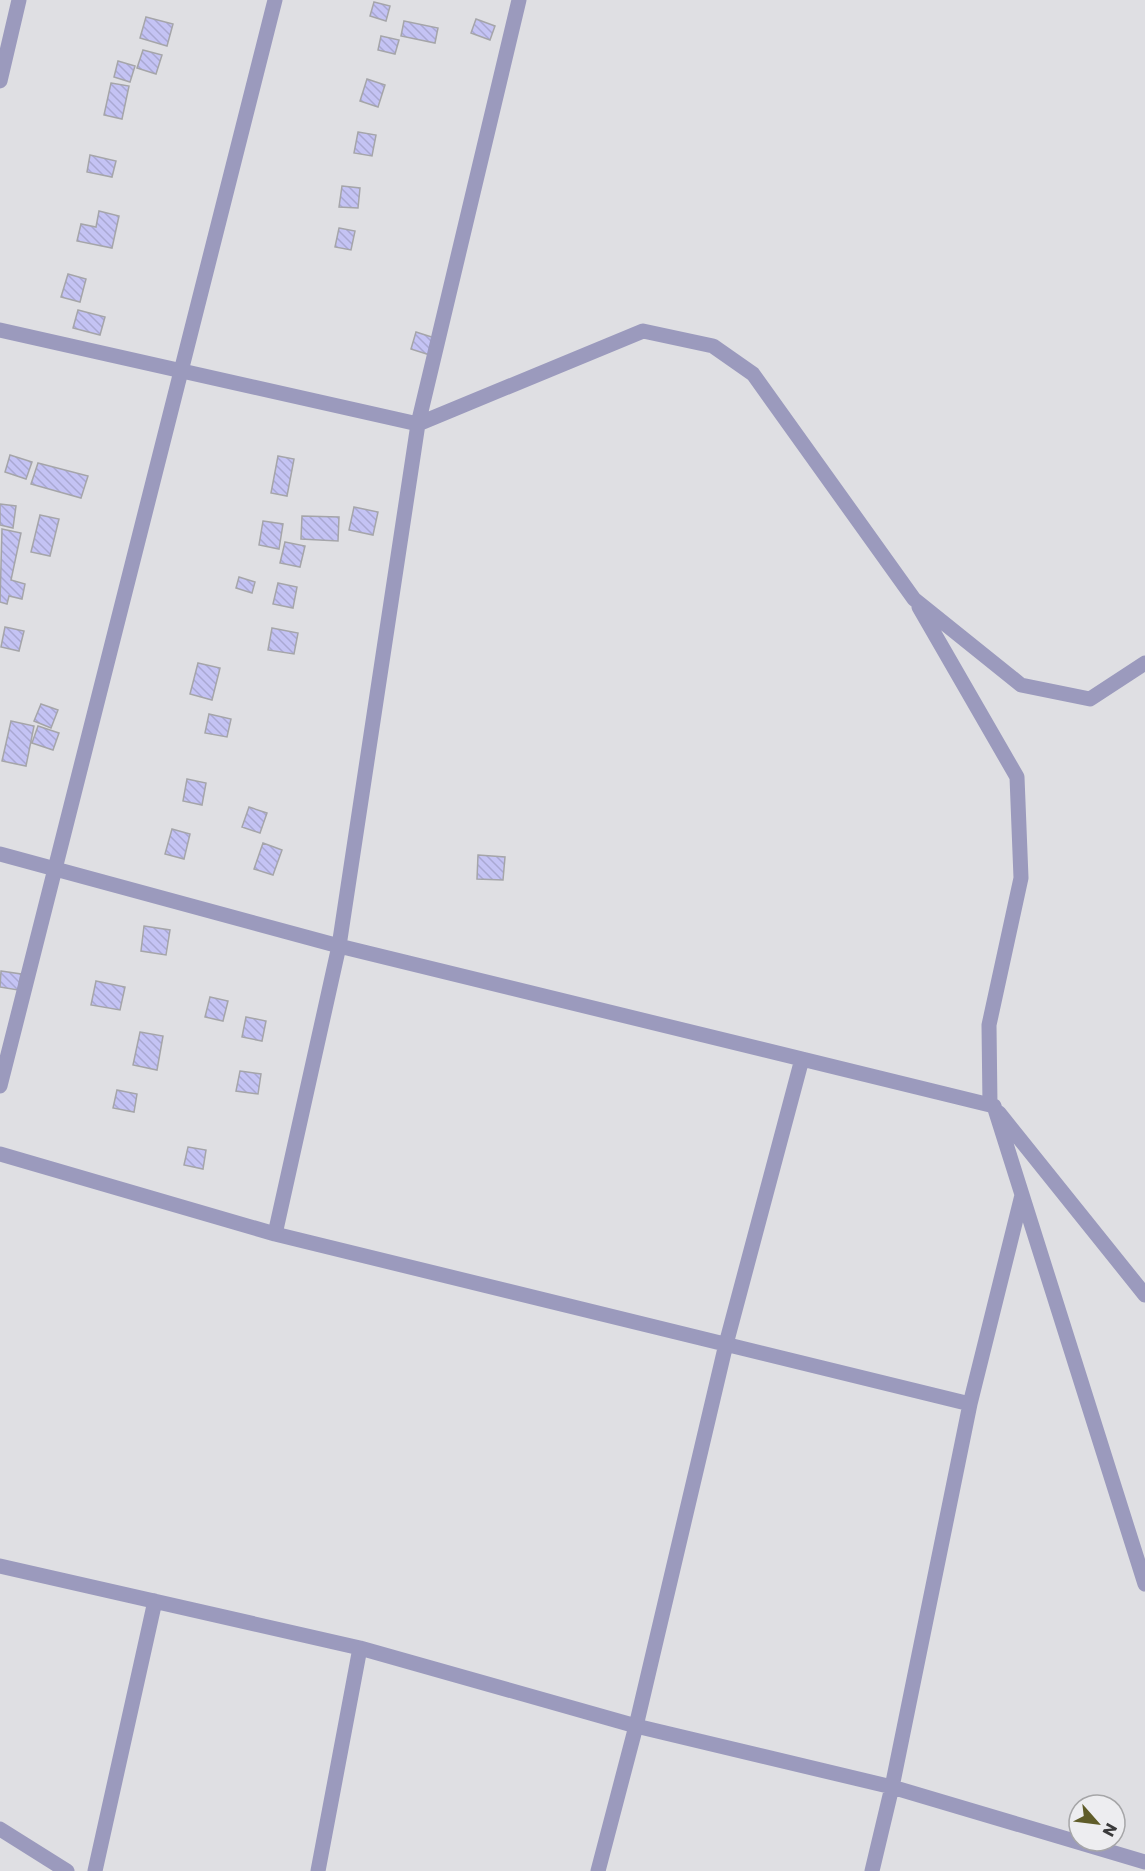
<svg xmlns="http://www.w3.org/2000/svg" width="1145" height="1871" viewBox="0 0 1145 1871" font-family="Poppins,sans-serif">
  <defs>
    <pattern id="building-back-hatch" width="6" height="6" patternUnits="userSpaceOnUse" patternTransform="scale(1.5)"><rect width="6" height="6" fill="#c4c3f4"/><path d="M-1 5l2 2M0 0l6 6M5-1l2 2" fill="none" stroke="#a9a8d2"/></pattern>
  </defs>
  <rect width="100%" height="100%" fill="#dfdfe3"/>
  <path fill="url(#building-back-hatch)" stroke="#a5a5a9" stroke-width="1.5" d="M 374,2 L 390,6 L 386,21 L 370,16 Z
    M 146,17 L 173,24 L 167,46 L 140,38 Z
    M 476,19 L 495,26 L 490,40 L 471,33 Z
    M 404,21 L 438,28 L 435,43 L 401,36 Z
    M 381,36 L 399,40 L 395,54 L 378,50 Z
    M 143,50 L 162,55 L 156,74 L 137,68 Z
    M 118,61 L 135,66 L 130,82 L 114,77 Z
    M 367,79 L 385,85 L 378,107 L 360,101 Z
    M 111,83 L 129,86 L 122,119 L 104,115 Z
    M 358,132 L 376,135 L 372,156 L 354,153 Z
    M 90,155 L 116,161 L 112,177 L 87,172 Z
    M 342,186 L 360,188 L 358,208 L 339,207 Z
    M 99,211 L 119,216 L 112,248 L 77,241 L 81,224 L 96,227 Z
    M 339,228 L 355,231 L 351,250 L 335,247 Z
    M 68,274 L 86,279 L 80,302 L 61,297 Z
    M 78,310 L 105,317 L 100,335 L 73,328 Z
    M 416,332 L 438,339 L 433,356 L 411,349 Z
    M 10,455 L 32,462 L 26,479 L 5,472 Z
    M 278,456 L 294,459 L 287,496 L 271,493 Z
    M 38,463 L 88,476 L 81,498 L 31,484 Z
    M 0,504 L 16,506 L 13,528 L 0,525 Z
    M 354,507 L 378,512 L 373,535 L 349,530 Z
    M 40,515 L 59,519 L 50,556 L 31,552 Z
    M 302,516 L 339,517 L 338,541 L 301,539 Z
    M 263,521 L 283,524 L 279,549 L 259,545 Z
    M 2,529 L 21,533 L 11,580 L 25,584 L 22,599 L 9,596 L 7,604 L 0,602 Z
    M 285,542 L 305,546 L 300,567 L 280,563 Z
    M 239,577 L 255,582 L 252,593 L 236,588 Z
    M 278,583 L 297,587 L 293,608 L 273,604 Z
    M 5,627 L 24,631 L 19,651 L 1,647 Z
    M 272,628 L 298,633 L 294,654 L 268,650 Z
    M 198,663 L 220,668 L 212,700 L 190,694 Z
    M 41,704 L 58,710 L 51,728 L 34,721 Z
    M 209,714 L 231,719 L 227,737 L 205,733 Z
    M 11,721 L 34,726 L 26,766 L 2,761 Z
    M 38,726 L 59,733 L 53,750 L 32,743 Z
    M 187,779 L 206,783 L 202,805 L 183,801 Z
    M 249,807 L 267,813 L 260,833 L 242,827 Z
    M 172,829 L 190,834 L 184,859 L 165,854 Z
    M 263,843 L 282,850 L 273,875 L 254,869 Z
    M 478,855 L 505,857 L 503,880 L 477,879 Z
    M 144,926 L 170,930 L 166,955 L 141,951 Z
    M 1,971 L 21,974 L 18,990 L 0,987 Z
    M 96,981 L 125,987 L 120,1010 L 91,1005 Z
    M 210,997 L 228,1001 L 223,1021 L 205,1017 Z
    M 246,1017 L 266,1021 L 262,1041 L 242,1037 Z
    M 140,1032 L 163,1036 L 157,1070 L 133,1065 Z
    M 240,1071 L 261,1074 L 258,1094 L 236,1091 Z
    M 117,1090 L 137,1094 L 134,1112 L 113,1108 Z
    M 188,1147 L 206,1150 L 203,1169 L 184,1165 Z"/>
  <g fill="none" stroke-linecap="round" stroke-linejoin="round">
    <path stroke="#9b9abd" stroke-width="15" d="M 0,81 L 19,0
      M 0,330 L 418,424 L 643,331 L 713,346 L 753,374 L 914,599 L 1021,685 L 1090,699 L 1145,663
      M 919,607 L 1017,777 L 1021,878 L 989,1025 L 990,1105 L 994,1106 L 1145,1584
      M 0,854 L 339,946 L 990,1105
      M 0,1086 L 275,0
      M 999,1113 L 1145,1295
      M 0,1154 L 275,1234 L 970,1404
      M 275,1234 L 339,946 L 418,424 L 519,0
      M 0,1566 L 360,1648 L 636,1726 L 892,1787 L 1145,1862
      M 0,1829 L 67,1871
      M 95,1871 L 155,1601
      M 318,1871 L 360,1648
      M 598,1871 L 636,1726 L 726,1344 L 802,1059
      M 872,1871 L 892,1787 L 970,1404 L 1022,1195"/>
  </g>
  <g transform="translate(1097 1823) rotate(118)"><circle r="28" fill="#ededf0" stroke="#a6a6a8" stroke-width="1.5"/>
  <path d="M0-4.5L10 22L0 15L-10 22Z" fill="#5f5c29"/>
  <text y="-9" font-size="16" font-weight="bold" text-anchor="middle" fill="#3b3b3c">N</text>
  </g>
</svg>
